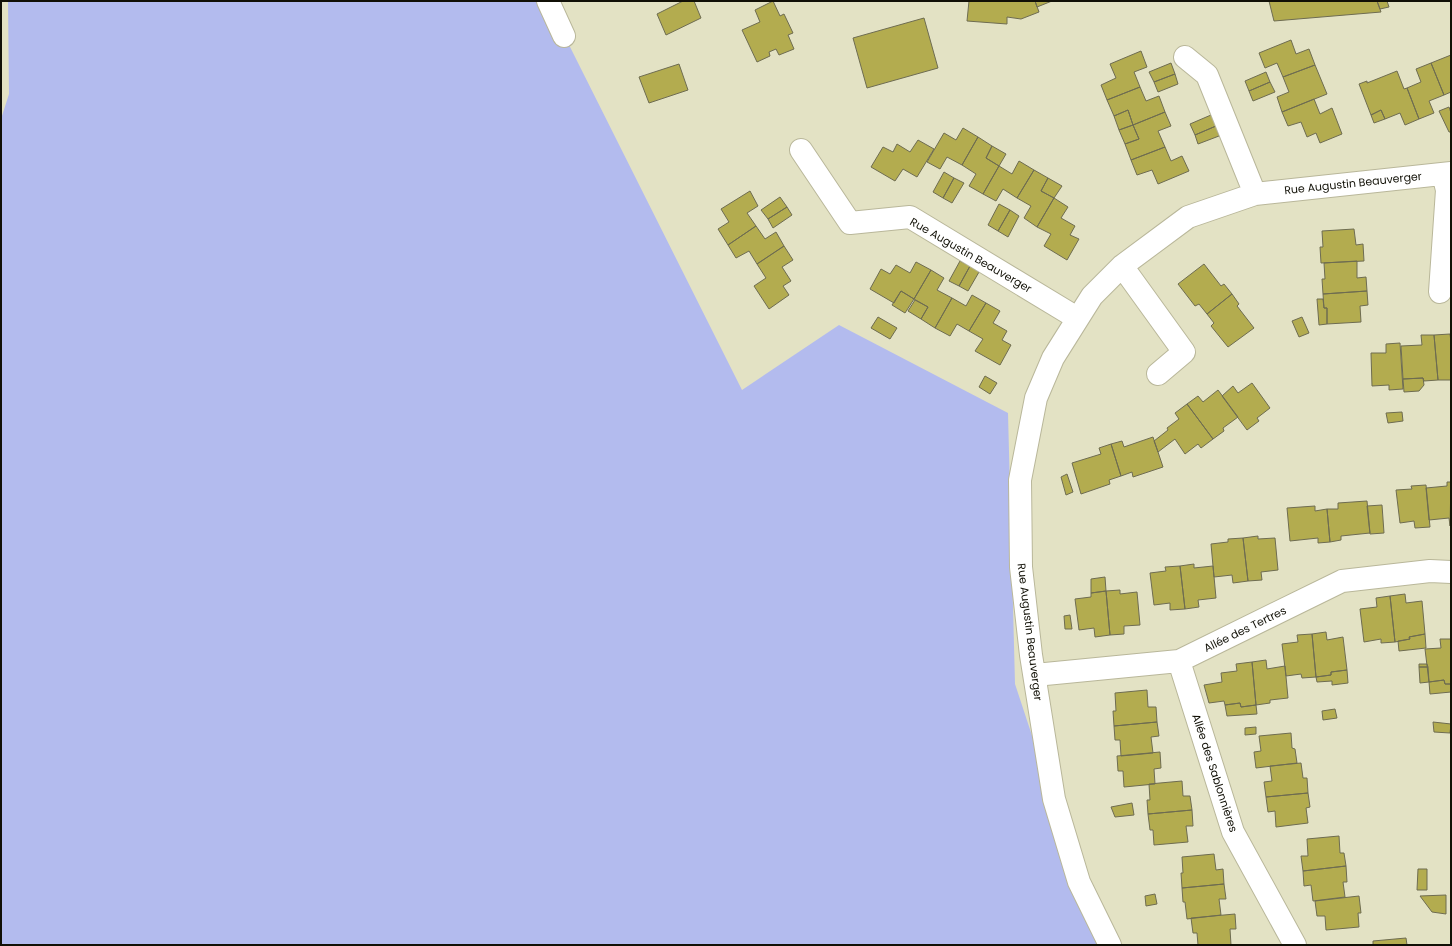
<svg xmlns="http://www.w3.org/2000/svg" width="1452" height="946" viewBox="0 0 1452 946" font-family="Poppins,sans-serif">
  <rect width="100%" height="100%" fill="#e3e2c4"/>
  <path fill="#b3bbee" d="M 8,1 L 547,1 L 742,390 L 839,325 L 1008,413 L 1015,684 L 1101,945 L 1,945 L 1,119 L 9,94 Z"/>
  <path fill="#b3ac4f" stroke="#6e6c51" d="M 683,1 L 694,1 L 701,18 L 666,35 L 657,14 Z
    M 773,1 L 780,16 L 784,14 L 793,33 L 788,35 L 794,49 L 779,55 L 776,49 L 769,52 L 770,56 L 757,62 L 742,30 L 760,22 L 755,10 Z
    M 969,1 L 1035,1 L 1039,12 L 1021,19 L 1007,17 L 1007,24 L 967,21 Z
    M 1035,1 L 1052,1 L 1037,7 Z
    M 1269,1 L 1377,1 L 1381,12 L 1274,21 Z
    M 1377,1 L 1387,1 L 1389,7 L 1380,9 Z
    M 924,18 L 938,68 L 867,88 L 853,38 Z
    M 1291,40 L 1296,54 L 1309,49 L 1315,65 L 1283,77 L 1277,63 L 1265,68 L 1259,53 Z
    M 1141,51 L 1147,67 L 1134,72 L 1140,87 L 1107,100 L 1101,85 L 1116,78 L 1110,64 Z
    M 1451,55 L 1451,92 L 1444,95 L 1431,63 Z
    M 1171,63 L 1175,74 L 1154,82 L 1149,72 Z
    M 1431,63 L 1444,95 L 1429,101 L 1434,113 L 1419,119 L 1407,88 L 1421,82 L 1416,69 Z
    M 679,64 L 688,90 L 649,103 L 639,77 Z
    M 1315,65 L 1327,94 L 1282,112 L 1277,97 L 1289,92 L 1283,77 Z
    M 1397,71 L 1404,89 L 1407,88 L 1419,119 L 1405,125 L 1400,113 L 1385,119 L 1381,110 L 1371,115 L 1359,84 L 1367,81 L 1367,83 Z
    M 1266,72 L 1270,82 L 1249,91 L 1245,81 Z
    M 1175,74 L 1178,84 L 1158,92 L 1154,82 Z
    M 1270,82 L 1275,92 L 1253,101 L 1249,91 Z
    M 1140,87 L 1146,101 L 1159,96 L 1165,112 L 1133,125 L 1128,110 L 1114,116 L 1107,100 Z
    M 1314,99 L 1320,114 L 1332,108 L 1342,134 L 1320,143 L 1316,133 L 1307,137 L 1301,122 L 1288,126 L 1282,112 Z
    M 1449,107 L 1451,113 L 1451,132 L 1449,132 L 1439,111 Z
    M 1128,110 L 1133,125 L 1119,130 L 1114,116 Z
    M 1381,110 L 1385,119 L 1374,123 L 1371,115 Z
    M 1165,112 L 1171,126 L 1158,131 L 1165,147 L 1131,160 L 1125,144 L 1139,139 L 1133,125 Z
    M 1211,115 L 1216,126 L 1195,135 L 1190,124 Z
    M 1133,125 L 1139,139 L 1125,144 L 1119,130 Z
    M 1216,126 L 1219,136 L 1198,144 L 1195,135 Z
    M 963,128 L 978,137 L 962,165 L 947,157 L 940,169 L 927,162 L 944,133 L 956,140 Z
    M 978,137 L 992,146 L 986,158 L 999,166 L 983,194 L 969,186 L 976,174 L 962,165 Z
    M 918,140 L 934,149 L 917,177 L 903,169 L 895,181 L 871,167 L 883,147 L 893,152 L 897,144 L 910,152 Z
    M 992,146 L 1006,154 L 999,166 L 986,158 Z
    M 1165,147 L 1171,161 L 1182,156 L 1189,171 L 1158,184 L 1152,170 L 1137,175 L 1131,160 Z
    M 1019,161 L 1034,170 L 1017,198 L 1003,189 L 996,201 L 983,194 L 999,166 L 1012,174 Z
    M 1034,170 L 1048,178 L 1041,191 L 1054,198 L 1037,227 L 1024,218 L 1031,206 L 1017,198 Z
    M 944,172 L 954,178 L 943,198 L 933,192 Z
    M 954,178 L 964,183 L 952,203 L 943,198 Z
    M 1048,178 L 1062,186 L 1054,198 L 1041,191 Z
    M 750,191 L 758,206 L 747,213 L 756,226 L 728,245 L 718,229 L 729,222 L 721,209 Z
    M 780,197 L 787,207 L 768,219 L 761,210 Z
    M 1054,198 L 1068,207 L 1061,218 L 1075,226 L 1070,235 L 1079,239 L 1067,260 L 1044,246 L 1051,234 L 1037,227 Z
    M 999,204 L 1010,210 L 998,231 L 988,225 Z
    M 787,207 L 792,215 L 773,228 L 768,219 Z
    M 1010,210 L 1019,216 L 1008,237 L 998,231 Z
    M 756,226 L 765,239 L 776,232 L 784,246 L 757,264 L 749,251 L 736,258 L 728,245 Z
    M 1354,229 L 1356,245 L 1363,244 L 1364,261 L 1321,263 L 1320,247 L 1323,247 L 1322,231 Z
    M 784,246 L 793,260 L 782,267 L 791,281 L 783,286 L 789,295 L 769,309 L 754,286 L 766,278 L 757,264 Z
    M 960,261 L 970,266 L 959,286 L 949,281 Z
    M 1357,261 L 1357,278 L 1366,277 L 1367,291 L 1323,294 L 1322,279 L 1325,279 L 1324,263 Z
    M 916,262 L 931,270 L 914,299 L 901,291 L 894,303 L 870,289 L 881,269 L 890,274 L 896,265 L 910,273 Z
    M 1204,264 L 1221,286 L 1224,284 L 1232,294 L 1207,314 L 1199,304 L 1195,306 L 1178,284 Z
    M 970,266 L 979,272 L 968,291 L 959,286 Z
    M 931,270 L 944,278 L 937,290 L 952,298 L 935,328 L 921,319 L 928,307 L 914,299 Z
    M 901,291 L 914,299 L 905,313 L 892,305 Z
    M 1367,291 L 1368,305 L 1360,306 L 1361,322 L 1327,324 L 1327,308 L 1324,308 L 1323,294 Z
    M 1232,294 L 1239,304 L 1237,306 L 1254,328 L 1228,347 L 1211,326 L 1214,323 L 1207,314 Z
    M 972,295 L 986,303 L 969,331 L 957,324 L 950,336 L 935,328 L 952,298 L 966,306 Z
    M 1317,299 L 1323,299 L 1324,308 L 1327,308 L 1327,324 L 1319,325 Z
    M 915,300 L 928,307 L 921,319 L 908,311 Z
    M 986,303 L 1000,311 L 993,323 L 1007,331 L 1002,340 L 1011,345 L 1000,365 L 975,351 L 983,339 L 969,331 Z
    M 878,317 L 897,328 L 890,339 L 871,328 Z
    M 1302,317 L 1309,333 L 1299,337 L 1292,321 Z
    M 1450,334 L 1451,342 L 1451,380 L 1438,380 L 1434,335 Z
    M 1421,335 L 1434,335 L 1438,380 L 1424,381 L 1423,378 L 1403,379 L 1401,346 L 1422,345 Z
    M 1400,343 L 1403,389 L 1389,390 L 1389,385 L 1372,386 L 1371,353 L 1386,353 L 1386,344 Z
    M 985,376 L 997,383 L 990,394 L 979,387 Z
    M 1423,378 L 1424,385 L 1419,391 L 1404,392 L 1403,379 Z
    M 1252,383 L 1270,408 L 1257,418 L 1259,421 L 1247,430 L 1222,396 L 1233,386 L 1238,393 Z
    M 1218,390 L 1238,417 L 1223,428 L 1224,431 L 1213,439 L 1187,404 L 1198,396 L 1203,402 Z
    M 1187,404 L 1213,439 L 1201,448 L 1198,444 L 1185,454 L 1175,439 L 1158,452 L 1154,441 L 1168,430 L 1167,428 L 1179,419 L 1175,413 Z
    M 1402,412 L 1403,421 L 1388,423 L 1386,413 Z
    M 1153,437 L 1163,467 L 1133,477 L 1132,472 L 1121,476 L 1111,444 L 1122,441 L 1124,447 Z
    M 1111,444 L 1121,476 L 1109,480 L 1110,484 L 1081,494 L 1072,463 L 1101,454 L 1099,448 Z
    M 1067,474 L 1073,492 L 1066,495 L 1061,477 Z
    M 1447,482 L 1451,482 L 1450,526 L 1449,518 L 1429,520 L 1426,488 L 1447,486 Z
    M 1426,485 L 1430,527 L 1415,528 L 1414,521 L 1400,523 L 1396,490 L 1412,489 L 1411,486 Z
    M 1367,501 L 1370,533 L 1341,536 L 1341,540 L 1330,542 L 1327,509 L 1338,509 L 1338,503 Z
    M 1382,505 L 1384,533 L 1370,534 L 1367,506 Z
    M 1315,506 L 1315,511 L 1327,509 L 1330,542 L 1318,543 L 1318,538 L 1290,541 L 1287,508 Z
    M 1258,536 L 1258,539 L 1275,538 L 1278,570 L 1261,572 L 1262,580 L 1248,581 L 1243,538 Z
    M 1243,538 L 1248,581 L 1233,583 L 1232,575 L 1214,577 L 1211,544 L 1228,542 L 1228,539 Z
    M 1194,564 L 1194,568 L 1213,566 L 1216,598 L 1198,600 L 1199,607 L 1185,609 L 1180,566 Z
    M 1180,566 L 1185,609 L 1170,610 L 1170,603 L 1154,605 L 1150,573 L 1166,571 L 1165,567 Z
    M 1105,577 L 1106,591 L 1091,593 L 1091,579 Z
    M 1120,590 L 1120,594 L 1137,592 L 1140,625 L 1124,626 L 1124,634 L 1110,635 L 1106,591 Z
    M 1106,591 L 1110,635 L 1095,637 L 1094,628 L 1079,630 L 1075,599 L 1091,597 L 1091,593 Z
    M 1405,594 L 1406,603 L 1422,601 L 1425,634 L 1409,637 L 1410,639 L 1395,642 L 1390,596 Z
    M 1390,596 L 1395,642 L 1381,643 L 1381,639 L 1364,642 L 1360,609 L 1377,607 L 1376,598 Z
    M 1070,615 L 1072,629 L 1065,629 L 1064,616 Z
    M 1326,632 L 1327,640 L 1343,637 L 1347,670 L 1331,672 L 1331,675 L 1316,677 L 1312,634 Z
    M 1312,634 L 1316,677 L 1302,678 L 1301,674 L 1286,676 L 1282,644 L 1298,642 L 1297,635 Z
    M 1425,634 L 1426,648 L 1399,651 L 1398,641 L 1410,639 L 1409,637 Z
    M 1440,639 L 1451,639 L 1451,684 L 1445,684 L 1444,680 L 1429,682 L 1425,649 L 1441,648 Z
    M 1266,660 L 1267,669 L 1285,666 L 1288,698 L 1270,700 L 1270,703 L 1256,705 L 1252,662 Z
    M 1252,662 L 1256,705 L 1241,707 L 1240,703 L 1225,705 L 1224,701 L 1209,703 L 1204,685 L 1222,682 L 1221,673 L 1237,671 L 1236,664 Z
    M 1419,664 L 1427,664 L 1428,667 L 1419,667 Z
    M 1419,667 L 1428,667 L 1429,682 L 1420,683 Z
    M 1347,670 L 1348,683 L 1332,685 L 1332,681 L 1317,682 L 1316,677 L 1331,675 L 1331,672 Z
    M 1444,680 L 1445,684 L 1451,684 L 1451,692 L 1430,694 L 1429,682 Z
    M 1147,690 L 1148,707 L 1156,707 L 1157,722 L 1114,726 L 1113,711 L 1116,711 L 1115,693 Z
    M 1240,703 L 1241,707 L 1256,705 L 1257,714 L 1227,716 L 1225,705 Z
    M 1335,709 L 1337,718 L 1323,720 L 1322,711 Z
    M 1157,722 L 1159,736 L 1151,737 L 1153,753 L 1121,756 L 1120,740 L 1115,740 L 1114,726 Z
    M 1433,722 L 1451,724 L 1450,733 L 1434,732 Z
    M 1256,727 L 1256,734 L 1245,735 L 1245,728 Z
    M 1291,733 L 1292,748 L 1295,749 L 1297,763 L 1256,768 L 1254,752 L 1261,751 L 1259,736 Z
    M 1160,752 L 1161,768 L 1154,769 L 1155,784 L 1124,787 L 1123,771 L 1118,771 L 1117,756 Z
    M 1301,763 L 1303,778 L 1307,778 L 1308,793 L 1266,797 L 1264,782 L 1272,781 L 1270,766 Z
    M 1182,781 L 1183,796 L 1190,796 L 1192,810 L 1148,814 L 1147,800 L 1150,800 L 1149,784 Z
    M 1308,793 L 1310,807 L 1306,808 L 1308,823 L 1276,827 L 1275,811 L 1268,812 L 1266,797 Z
    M 1132,803 L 1134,815 L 1115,817 L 1111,807 Z
    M 1192,810 L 1193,826 L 1186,826 L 1188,842 L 1154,845 L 1153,830 L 1150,830 L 1148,814 Z
    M 1339,836 L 1340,853 L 1344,853 L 1346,866 L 1303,871 L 1301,856 L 1308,856 L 1307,839 Z
    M 1214,854 L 1216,870 L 1223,869 L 1224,884 L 1182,888 L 1181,873 L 1183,873 L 1182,857 Z
    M 1346,866 L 1347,882 L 1343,882 L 1345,897 L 1313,901 L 1311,885 L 1304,886 L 1303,871 Z
    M 1418,869 L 1427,869 L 1427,890 L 1417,890 Z
    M 1224,884 L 1226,899 L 1219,899 L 1221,915 L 1187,919 L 1185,902 L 1183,902 L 1182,888 Z
    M 1155,894 L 1157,904 L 1146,906 L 1145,896 Z
    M 1446,895 L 1446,914 L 1432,912 L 1420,896 Z
    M 1359,896 L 1361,913 L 1358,913 L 1359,927 L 1326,930 L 1325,916 L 1317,916 L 1315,901 Z
    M 1235,914 L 1236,929 L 1230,929 L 1231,945 L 1198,945 L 1197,933 L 1193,933 L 1191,918 Z
    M 1406,938 L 1407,945 L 1373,945 L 1373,941 Z"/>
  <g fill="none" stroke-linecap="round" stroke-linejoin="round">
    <g stroke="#b9b79a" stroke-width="24">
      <path id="street" d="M 548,1 L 564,36
        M 1185,57 L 1207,75 L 1255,194
        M 801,150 L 850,223 L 910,217 L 1077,318
        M 1122,266 L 1184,352 L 1158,374
        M 1440,292 L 1447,190 L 1443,174
        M 1179,661 L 1233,832 L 1295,945
        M 1035,675 L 1179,661 L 1342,581 L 1430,571 L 1451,572
        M 1110,945 L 1079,882 L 1054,799 L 1031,655 L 1021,567 L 1020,480 L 1036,398 L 1053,358 L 1092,296 L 1122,266 L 1188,217 L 1255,194 L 1451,173"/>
    </g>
    <use href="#street" stroke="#fff" stroke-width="22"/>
  </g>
  <g text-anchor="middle" stroke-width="3" stroke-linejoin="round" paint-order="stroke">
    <g font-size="11" fill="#111006" stroke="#fff">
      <text transform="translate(1353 183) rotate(-6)" y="4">Rue Augustin Beauverger</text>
      <text transform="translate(971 255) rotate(30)" y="4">Rue Augustin Beauverger</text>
      <text transform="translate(1245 629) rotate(-26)" y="4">Allée des Tertres</text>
      <text transform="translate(1030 632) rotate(83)" y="4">Rue Augustin Beauverger</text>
      <text transform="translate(1215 773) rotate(72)" y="4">Allée des Sablonnières</text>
    </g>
  </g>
  <rect width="1452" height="946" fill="none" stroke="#111006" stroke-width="4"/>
</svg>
